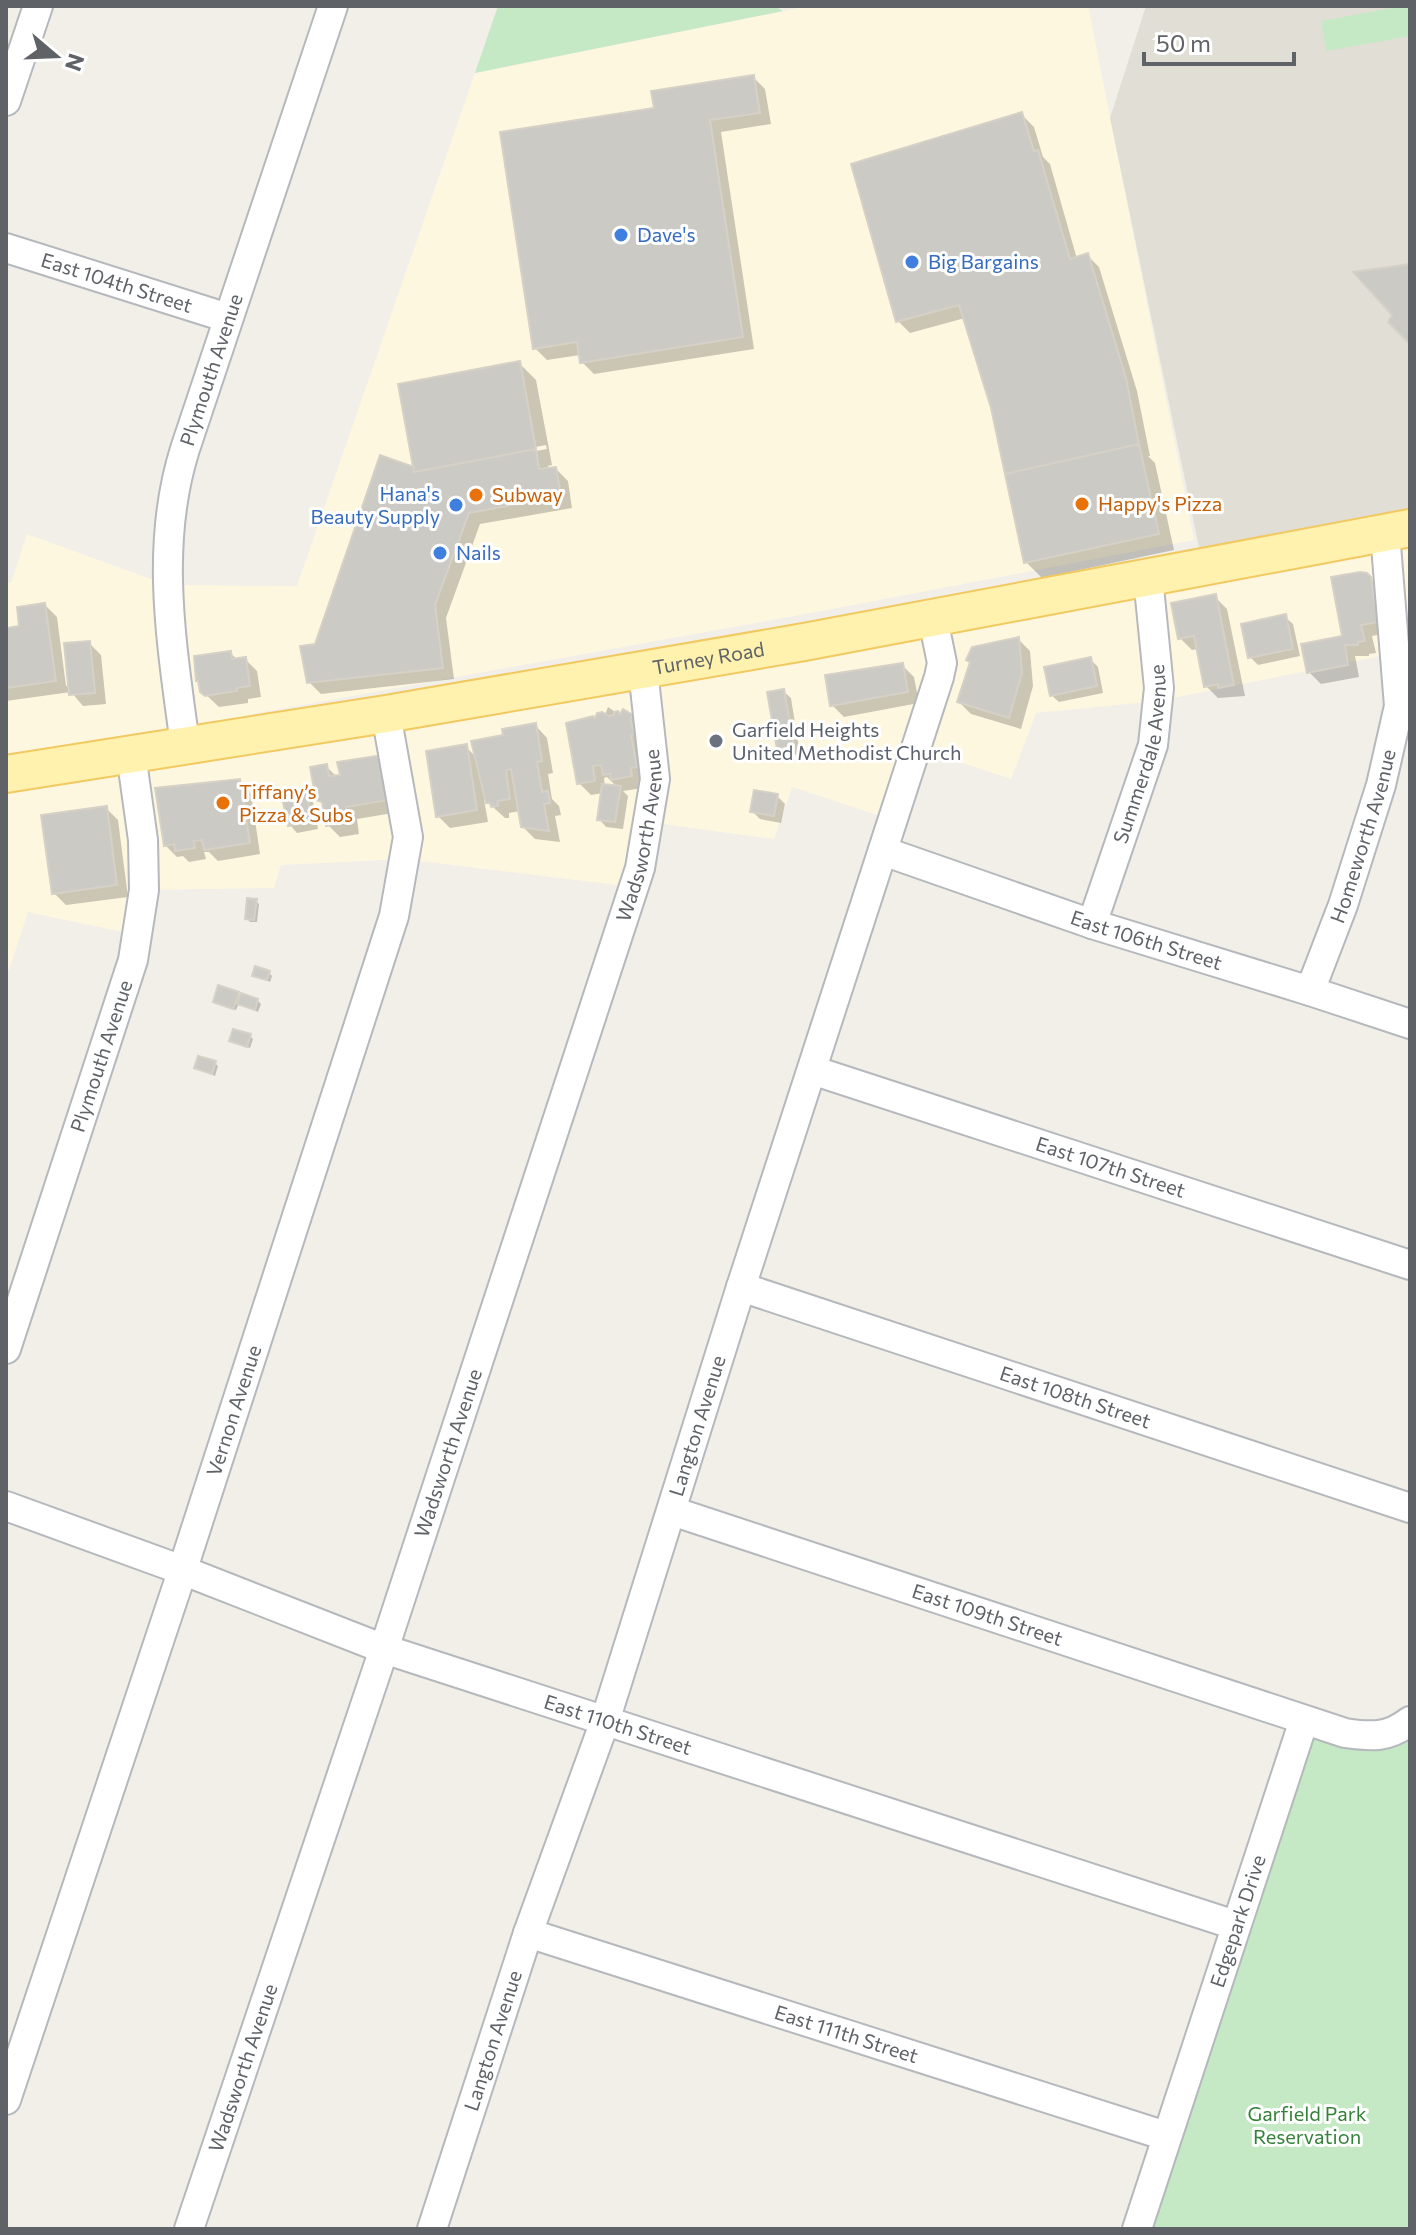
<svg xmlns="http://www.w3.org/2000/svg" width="1416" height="2235" viewBox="0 0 1416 2235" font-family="Commissioner,sans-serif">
  <rect width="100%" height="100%" fill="#f1efe8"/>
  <path fill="#fef7e0" d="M 809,6 L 1088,6 L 1194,540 L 827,610 L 252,714 L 245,735 L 1410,527 L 1410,650 L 1158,701 L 1036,713 L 1011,779 L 917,748 L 893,820 L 792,787 L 774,839 L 648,822 L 634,887 L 404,859 L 281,865 L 274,888 L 144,890 L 137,935 L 28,912 L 9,970 L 6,969 L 6,583 L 11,583 L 27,534 L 167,585 L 297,586 L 475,73 Z"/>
  <path fill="#e1ded6" d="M 1146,6 L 1410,6 L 1410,526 L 1203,567 L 1110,118 Z"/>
  <path fill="#c5e8c5" d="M 498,6 L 775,6 L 783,11 L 475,73 Z
    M 1403,6 L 1410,6 L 1410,36 L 1326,51 L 1321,21 Z
    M 1304,1720 L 1345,1733 L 1410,1721 L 1410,2229 L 1137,2229 Z"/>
  <path fill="#0003" fill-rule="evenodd" d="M 753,77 L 765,89 L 771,124 L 721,132 L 754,349 L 594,374 L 582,362 L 580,355 L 547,360 L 535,348 L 656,109 Z
    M 1022,115 L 1034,127 L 1043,157 L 1050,164 L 1077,259 L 1087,255 L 1099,267 L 1137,391 L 1150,456 L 1148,456 L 1155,463 L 1174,550 L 1042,578 L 1026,562 L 993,407 L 965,318 L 910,333 L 898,321 Z
    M 520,364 L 536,380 L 552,465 L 548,466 L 548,470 L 556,469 L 568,481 L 572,508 L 480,524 L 446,618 L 454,679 L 321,694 L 309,682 L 317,646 L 416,470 ZM 546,445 L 547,449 L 419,473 L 418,469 Z
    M 1366,575 L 1383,591 L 1389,633 L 1372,636 L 1376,653 L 1369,654 L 1369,656 L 1355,656 L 1359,677 L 1321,684 L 1309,672 L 1344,637 Z
    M 1215,597 L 1227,609 L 1245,696 L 1218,698 L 1206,686 L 1198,649 L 1192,650 L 1180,638 Z
    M 45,605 L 57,617 L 66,686 L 70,685 L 89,643 L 101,655 L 106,704 L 83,706 L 71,692 L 6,701 L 6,636 L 22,628 Z
    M 1285,617 L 1293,624 L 1300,656 L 1258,665 L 1250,657 Z
    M 1018,639 L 1030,651 L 1033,686 L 1021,729 L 971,714 L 959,702 Z
    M 230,653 L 238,660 L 245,659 L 257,671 L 261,697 L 248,699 L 248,703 L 219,707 L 202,691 Z
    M 1090,659 L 1098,667 L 1103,693 L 1059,702 L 1051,695 Z
    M 902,665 L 914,677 L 919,703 L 844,717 L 832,705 Z
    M 783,691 L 791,698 L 800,754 L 787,756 L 779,748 Z
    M 608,707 L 621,716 L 632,716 L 644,728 L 643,788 L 623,791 L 628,796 L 623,829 L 606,827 L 599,819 L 603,793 L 591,795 L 579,783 ZM 607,777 L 618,788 L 605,786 L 604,778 Z
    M 535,725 L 547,738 L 553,773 L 548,774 L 552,799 L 559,806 L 561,815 L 555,816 L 560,842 L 535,839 L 522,826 L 520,811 L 509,813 L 509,818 L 505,818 L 484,799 L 488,822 L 450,828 L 438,816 L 466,747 L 477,758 L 506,737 Z
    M 375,758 L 399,812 L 357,819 L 359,834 L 340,837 L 328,825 L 325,807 L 318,799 L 326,766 L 337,777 Z
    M 239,781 L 251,793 L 260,854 L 218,861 L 209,852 L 204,852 L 206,859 L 189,862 L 183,856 L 177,857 L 165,845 Z
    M 305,794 L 313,802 L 318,829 L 297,833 L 290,825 Z
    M 777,796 L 785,804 L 781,823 L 760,819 L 752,811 Z
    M 106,808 L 118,820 L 128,897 L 66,905 L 54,893 Z
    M 256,901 L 259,904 L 257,922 L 250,922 L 247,918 Z
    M 269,973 L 272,976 L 270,982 L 254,975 Z
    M 238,994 L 241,998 L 257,1000 L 261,1004 L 258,1012 L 239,1003 L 236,1010 L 215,1001 Z
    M 250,1036 L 253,1039 L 250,1048 L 231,1041 Z
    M 215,1063 L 218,1066 L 215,1076 L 196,1068 Z"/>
  <path fill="#cccac5" stroke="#d6d1c6" stroke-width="2" d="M 754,75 L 760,113 L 710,120 L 743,337 L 580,363 L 577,342 L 533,349 L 500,132 L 654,108 L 651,91 Z
    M 1022,112 L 1034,151 L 1038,150 L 1070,259 L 1088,253 L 1126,378 L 1139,444 L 1005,474 L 991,408 L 959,305 L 896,322 L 851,164 Z
    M 1410,264 L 1410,344 L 1388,322 L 1392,315 L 1353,272 Z
    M 520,361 L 536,449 L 414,472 L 398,384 Z
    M 1139,444 L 1159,534 L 1024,563 L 1005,474 Z
    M 536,449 L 539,469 L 556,467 L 561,496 L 469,513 L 435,605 L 443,668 L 307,683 L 300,646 L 315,644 L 380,455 L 414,467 L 414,472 Z
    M 1360,572 L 1367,573 L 1371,577 L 1378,622 L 1361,625 L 1365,641 L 1358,642 L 1358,645 L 1345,645 L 1348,665 L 1307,673 L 1301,644 L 1342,636 L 1331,577 Z
    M 1216,594 L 1234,685 L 1218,688 L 1218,684 L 1204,687 L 1194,636 L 1178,639 L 1171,603 Z
    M 45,603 L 56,681 L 6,688 L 6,634 L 7,628 L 19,626 L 17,607 Z
    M 1286,614 L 1293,649 L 1248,658 L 1241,624 Z
    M 1019,637 L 1022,673 L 1009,718 L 957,702 L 970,662 L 966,660 L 972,647 Z
    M 90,641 L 95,693 L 69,695 L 64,643 Z
    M 231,651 L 232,659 L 246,657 L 250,686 L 237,688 L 237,691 L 205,696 L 200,692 L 198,681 L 196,681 L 194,656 Z
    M 1091,657 L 1097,686 L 1050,696 L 1044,667 Z
    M 903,663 L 908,692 L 830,706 L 825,675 Z
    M 784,689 L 794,746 L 777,749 L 767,692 Z
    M 623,709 L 633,715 L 630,719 L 635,734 L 631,735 L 637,767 L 631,768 L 632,776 L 611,780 L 610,774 L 603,775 L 601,765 L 593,766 L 595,781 L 577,784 L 566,723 L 593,716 L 595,718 L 597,713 L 602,712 L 609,716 L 614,715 L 614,712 L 618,711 L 620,714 Z
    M 536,723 L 542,761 L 537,762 L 542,792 L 548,791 L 550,803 L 544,804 L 549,831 L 521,827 L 511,769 L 506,770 L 510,799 L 498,801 L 498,806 L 491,807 L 490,803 L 486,803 L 471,741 L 503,735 L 502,729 Z
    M 467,744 L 477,810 L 436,817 L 426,751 Z
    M 376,756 L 383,761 L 388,800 L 346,807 L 348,822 L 326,826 L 322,802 L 316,800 L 310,767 L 327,764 L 329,776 L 340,775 L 337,762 Z
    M 240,779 L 250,843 L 204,850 L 202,840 L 194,841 L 195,848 L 175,851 L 174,844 L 164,846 L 155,788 Z
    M 602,784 L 621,786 L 615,822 L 597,820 Z
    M 754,790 L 778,794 L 774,816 L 750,812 Z
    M 306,792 L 312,821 L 288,826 L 282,797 Z
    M 107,806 L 117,885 L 52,894 L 41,815 Z
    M 247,898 L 257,899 L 254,920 L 245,919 Z
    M 255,966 L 270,971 L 267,980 L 252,976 Z
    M 218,985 L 239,992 L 233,1009 L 213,1002 Z
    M 241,993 L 258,999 L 255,1010 L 237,1004 Z
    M 233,1029 L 251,1034 L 247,1047 L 229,1041 Z
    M 198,1056 L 216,1061 L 212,1074 L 194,1068 Z"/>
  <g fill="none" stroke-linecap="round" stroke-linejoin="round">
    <g stroke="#b5b8bc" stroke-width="32">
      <g id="minor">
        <path d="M 6,101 L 38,6"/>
        <path id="s1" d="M 6,248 L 228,318"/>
        <path id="s2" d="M 185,745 C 172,645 154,547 185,449 L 333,6"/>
        <path id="s3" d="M 883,851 L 1092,924 L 1310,991 L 1410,1024"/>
        <path id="s4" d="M 1092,924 L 1153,745 L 1159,688 L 1148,577"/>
        <path id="s5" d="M 1310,991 L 1343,905 L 1381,785 L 1399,706 L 1385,533"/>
        <path id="s6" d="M 812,1070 L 1410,1265"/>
        <path id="s7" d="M 741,1287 L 1410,1508"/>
        <path id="s8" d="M 6,1349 L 133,960 L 144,890 L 143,840 L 131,754"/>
        <path id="s9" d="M 6,1506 L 182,1570 L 384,1649 L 1235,1925"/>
        <path id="s10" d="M 672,1511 L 1345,1733 C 1372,1737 1388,1738 1410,1721"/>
        <path id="s11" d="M 528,1933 L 1166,2136"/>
        <path id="s12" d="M 6,2100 L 177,1587 L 394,916 L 408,837 L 386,714"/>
        <path id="s13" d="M 189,2229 L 384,1649 L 640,868 L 655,779 L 643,670"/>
        <path id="s14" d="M 432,2229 L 528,1933 L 605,1721 L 741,1287 L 939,677 L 942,663 L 933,619"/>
        <path id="s15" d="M 1137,2229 L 1304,1720"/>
      </g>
    </g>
    <g stroke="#f2c960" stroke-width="40">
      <g id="major">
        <path id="s16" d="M 6,774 L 386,714 L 804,642 L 1410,528"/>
      </g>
    </g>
    <use href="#minor" stroke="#fff" stroke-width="28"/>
    <use href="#major" stroke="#fff2af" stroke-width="36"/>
  </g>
  <g fill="#3f7fe0" stroke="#fff" stroke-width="3">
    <circle cx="621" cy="235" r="8"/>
    <circle cx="912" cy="262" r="8"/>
    <circle cx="456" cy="505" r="8"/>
    <circle cx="440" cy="553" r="8"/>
  </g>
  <g fill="#e8710a" stroke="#fff" stroke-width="3">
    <circle cx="476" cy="495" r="8"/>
    <circle cx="1082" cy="504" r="8"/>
    <circle cx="223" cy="803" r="8"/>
  </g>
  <circle fill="#6b7280" stroke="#fff" stroke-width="3" cx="716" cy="741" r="8"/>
  <g text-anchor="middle" stroke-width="6" stroke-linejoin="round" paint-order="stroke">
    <g font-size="20" fill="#366cbe" stroke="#fff" text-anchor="start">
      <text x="637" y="242">Dave's</text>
      <text x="928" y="269">Big Bargains</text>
      <text x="440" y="501" text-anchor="end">Hana's<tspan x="440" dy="23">Beauty Supply</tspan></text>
      <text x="456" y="560">Nails</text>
    </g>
    <g font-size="20" fill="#5f6368" stroke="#fff">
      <text dy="7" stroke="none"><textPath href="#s1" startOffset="116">East 104th Street</textPath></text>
      <text dy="7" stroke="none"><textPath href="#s2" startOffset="382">Plymouth Avenue</textPath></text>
      <text dy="7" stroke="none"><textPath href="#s16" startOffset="712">Turney Road</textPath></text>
      <text dy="7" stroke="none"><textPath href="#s4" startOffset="178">Summerdale Avenue</textPath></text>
      <text dy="7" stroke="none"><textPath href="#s5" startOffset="164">Homeworth Avenue</textPath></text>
      <text dy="7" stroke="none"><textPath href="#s13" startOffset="1466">Wadsworth Avenue</textPath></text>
      <text dy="7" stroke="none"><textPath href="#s3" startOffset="278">East 106th Street</textPath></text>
      <text dy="7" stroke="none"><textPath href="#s8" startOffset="308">Plymouth Avenue</textPath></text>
      <text dy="7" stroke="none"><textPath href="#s6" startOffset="314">East 107th Street</textPath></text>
      <text dy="7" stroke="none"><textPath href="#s7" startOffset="352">East 108th Street</textPath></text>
      <text dy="7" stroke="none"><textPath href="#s12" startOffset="726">Vernon Avenue</textPath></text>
      <text dy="7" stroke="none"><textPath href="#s14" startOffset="846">Langton Avenue</textPath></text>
      <text dy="7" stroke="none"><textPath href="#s13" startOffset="818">Wadsworth Avenue</textPath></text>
      <text dy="7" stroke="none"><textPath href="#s10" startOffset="332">East 109th Street</textPath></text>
      <text dy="7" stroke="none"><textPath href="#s9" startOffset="650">East 110th Street</textPath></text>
      <text dy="7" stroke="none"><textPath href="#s15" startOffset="324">Edgepark Drive</textPath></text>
      <text dy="7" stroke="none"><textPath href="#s11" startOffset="334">East 111th Street</textPath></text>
      <text dy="7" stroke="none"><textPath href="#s14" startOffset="198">Langton Avenue</textPath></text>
      <text dy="7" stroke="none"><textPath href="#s13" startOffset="170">Wadsworth Avenue</textPath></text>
    </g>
    <g font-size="20" fill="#c56008" stroke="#fff" text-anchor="start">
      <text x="492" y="502">Subway</text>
      <text x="1098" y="511">Happy's Pizza</text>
      <text x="239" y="799">Tiffany’s<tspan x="239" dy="23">Pizza &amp; Subs</tspan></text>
    </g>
    <g font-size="20" fill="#5b616d" stroke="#fff" text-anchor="start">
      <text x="732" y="737">Garfield Heights<tspan x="732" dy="23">United Methodist Church</tspan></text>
    </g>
    <g font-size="20" fill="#348238" stroke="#fff">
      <text x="1307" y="2121">Garfield Park<tspan x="1307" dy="23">Reservation</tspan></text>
    </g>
  </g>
  <rect width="1416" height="2235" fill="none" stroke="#5f6368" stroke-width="16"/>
  <g transform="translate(56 56) rotate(109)" stroke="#ffffff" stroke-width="6" paint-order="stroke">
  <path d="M0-6L14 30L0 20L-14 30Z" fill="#5f6368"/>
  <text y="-12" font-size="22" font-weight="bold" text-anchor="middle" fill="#5f6368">N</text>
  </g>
  <path d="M1144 52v12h150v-12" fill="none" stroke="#5f6368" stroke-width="4"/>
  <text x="1156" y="52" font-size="24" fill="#5f6368" stroke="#ffffff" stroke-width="6" paint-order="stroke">50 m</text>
</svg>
